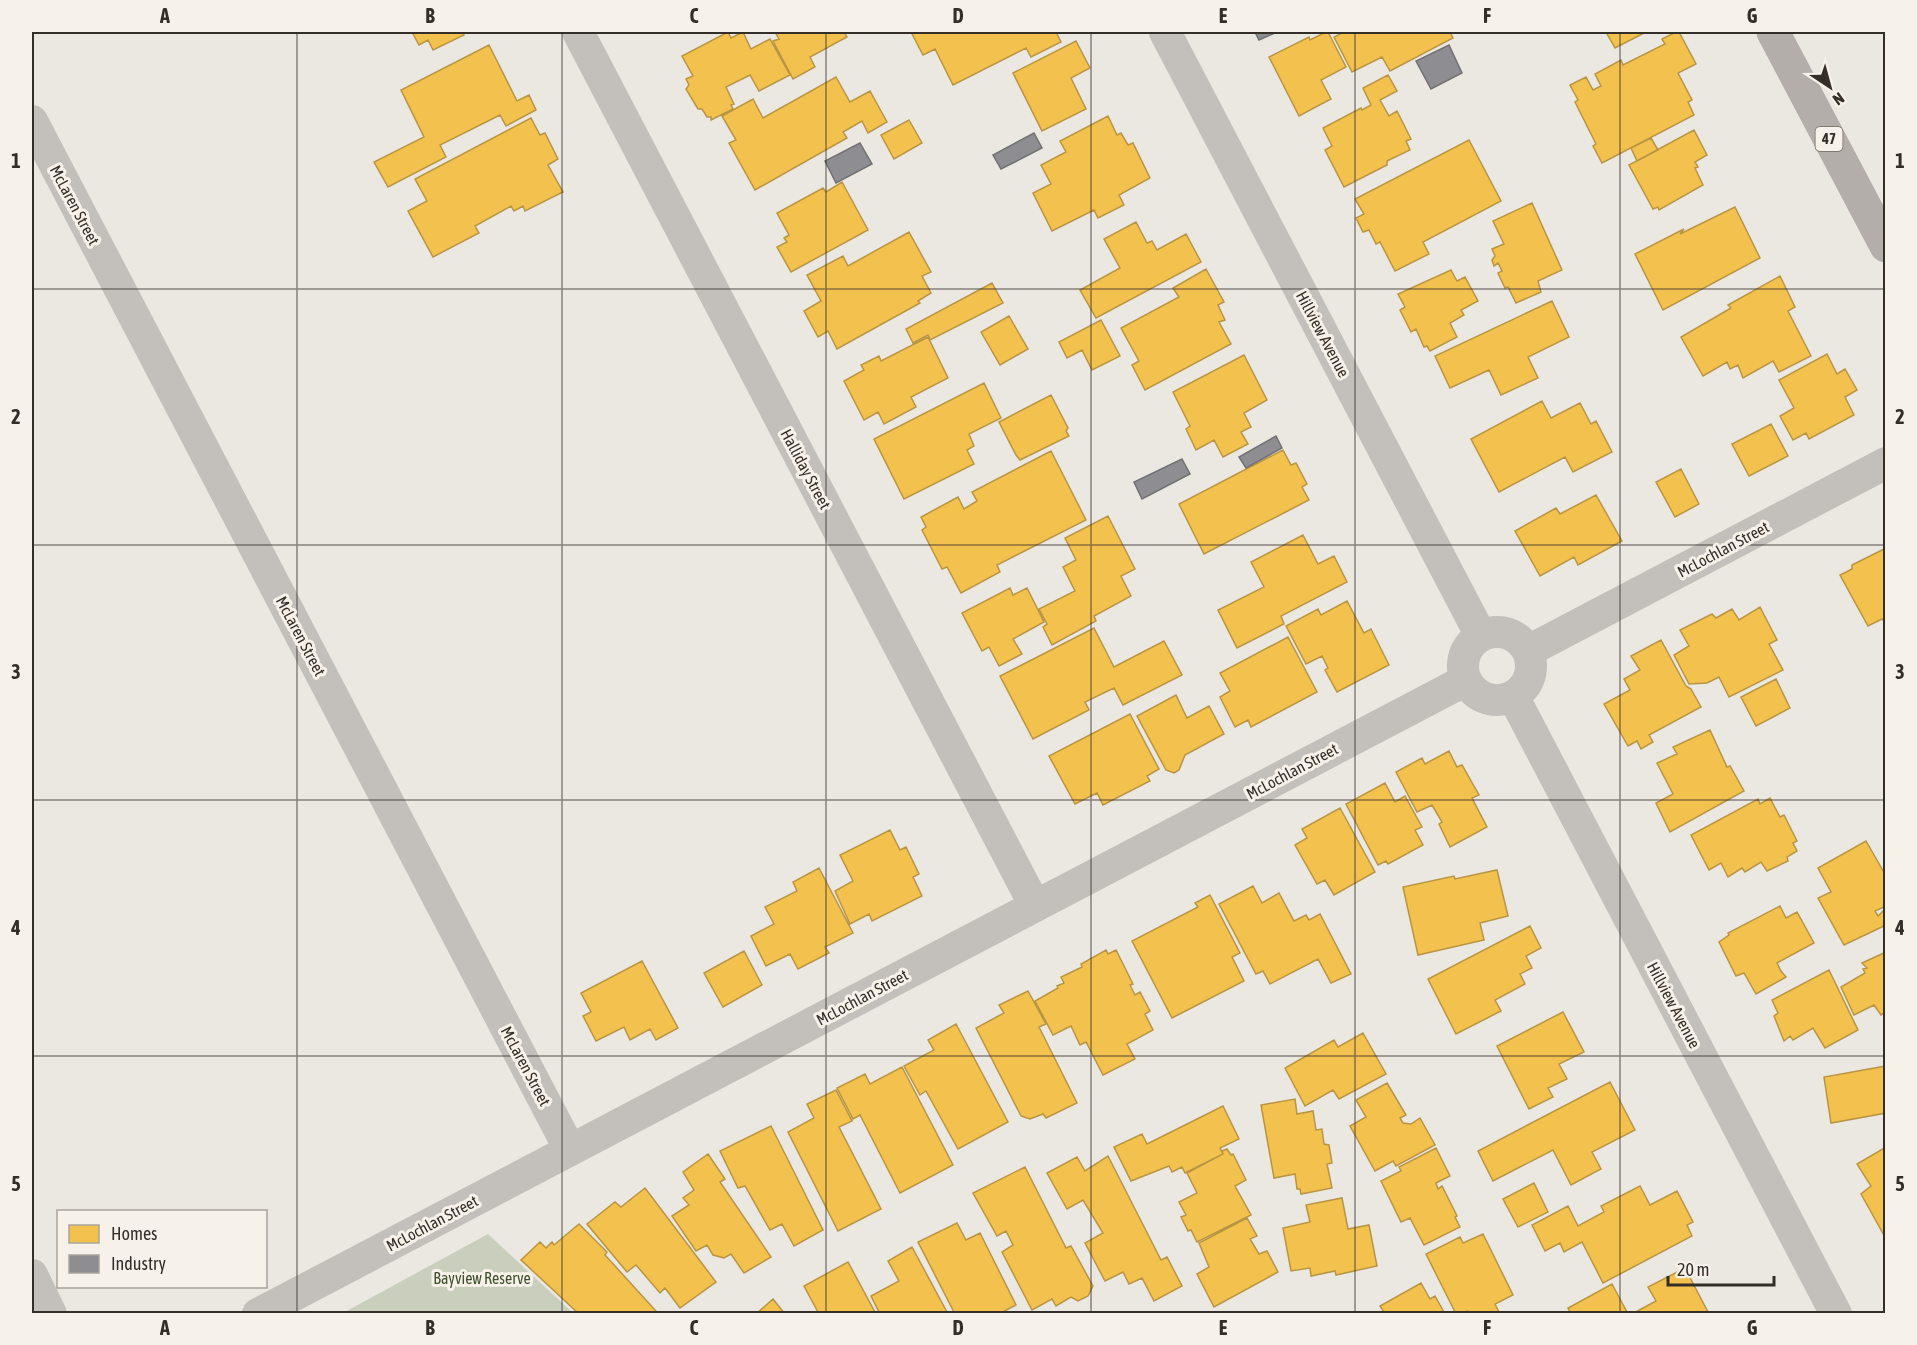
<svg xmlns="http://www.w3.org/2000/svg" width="1917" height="1345" viewBox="0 0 1917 1345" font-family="'Asap Condensed',sans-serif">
  <rect width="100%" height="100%" fill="#ebe7e1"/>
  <path fill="#cacfbd" d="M 488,1234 L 573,1313 L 343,1313 Z"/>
  <path fill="#f2c14e" stroke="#b99543" stroke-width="1.5" d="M 412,32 L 462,32 L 464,35 L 433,50 L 428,40 L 419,45 Z
    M 728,32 L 731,38 L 743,32 L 751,49 L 770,39 L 790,75 L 759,91 L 750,75 L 726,87 L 734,104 L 731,105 L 733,109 L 711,120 L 711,117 L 707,117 L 702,109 L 698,109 L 686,89 L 689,85 L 686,79 L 693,76 L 682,56 Z
    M 775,32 L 844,32 L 847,37 L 810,57 L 815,67 L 793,79 L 773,41 L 779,39 Z
    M 911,32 L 1056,32 L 1061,42 L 1031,57 L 1026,48 L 953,85 L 935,49 L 923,55 Z
    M 1326,32 L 1328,32 L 1346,67 L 1321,80 L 1331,99 L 1299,116 L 1269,57 L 1309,37 L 1310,40 Z
    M 1344,32 L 1450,32 L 1453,38 L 1390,71 L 1382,57 L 1352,72 L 1334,37 Z
    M 1606,32 L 1646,32 L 1615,48 Z
    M 1676,32 L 1679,32 L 1696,64 L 1678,73 L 1692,100 L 1688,102 L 1694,115 L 1602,163 L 1593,146 L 1596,144 L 1575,102 L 1578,100 L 1570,85 L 1586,77 L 1593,90 L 1601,86 L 1595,74 L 1621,60 L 1623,65 L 1665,44 L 1662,39 Z
    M 1076,41 L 1090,68 L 1071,78 L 1086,109 L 1042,131 L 1013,73 Z
    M 489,45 L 517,101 L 529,95 L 536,110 L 506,126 L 500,115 L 440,145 L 446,157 L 388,187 L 374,162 L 424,137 L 401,90 Z
    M 1388,75 L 1397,91 L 1380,100 L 1389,116 L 1397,111 L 1411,139 L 1406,141 L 1410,150 L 1387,161 L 1387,165 L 1344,187 L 1325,150 L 1332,146 L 1323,128 L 1361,108 L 1362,110 L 1371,105 L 1363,88 Z
    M 836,77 L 850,102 L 870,91 L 887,122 L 868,133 L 862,121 L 843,132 L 847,138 L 755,190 L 729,143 L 736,140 L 722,116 L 753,99 L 763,118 Z
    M 1108,116 L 1117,135 L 1121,133 L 1128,145 L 1133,143 L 1150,178 L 1119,195 L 1124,205 L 1098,218 L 1094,210 L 1052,231 L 1033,193 L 1051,184 L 1041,165 L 1066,152 L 1060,141 Z
    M 531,118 L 540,135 L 545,133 L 558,159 L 548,165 L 563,192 L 525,211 L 523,206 L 514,211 L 511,206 L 475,226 L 479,233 L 433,257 L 408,211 L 427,201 L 415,179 Z
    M 909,120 L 922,143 L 894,159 L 881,135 Z
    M 1694,130 L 1707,155 L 1695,162 L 1698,167 L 1695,168 L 1703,185 L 1659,210 L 1658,207 L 1653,209 L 1629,165 Z
    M 1651,138 L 1658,150 L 1637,161 L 1631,148 Z
    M 1469,140 L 1501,201 L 1423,242 L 1429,254 L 1395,271 L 1380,242 L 1376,244 L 1369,230 L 1363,232 L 1356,218 L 1364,214 L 1355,199 Z
    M 842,182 L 868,230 L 791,272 L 777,247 L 787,242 L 784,238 L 789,235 L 777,213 L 823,188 L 826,192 Z
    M 1532,203 L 1562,270 L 1538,281 L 1541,292 L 1516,303 L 1508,287 L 1505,288 L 1498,273 L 1502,271 L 1498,263 L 1494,266 L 1492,260 L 1495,256 L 1492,249 L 1504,244 L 1493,221 Z
    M 1735,207 L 1760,258 L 1663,310 L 1635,254 L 1684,229 L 1680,234 Z
    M 1136,222 L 1147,243 L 1152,241 L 1157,250 L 1186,234 L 1201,262 L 1096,318 L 1080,290 L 1120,268 L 1104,239 Z
    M 909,232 L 931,272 L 922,276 L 931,293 L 918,301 L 920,303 L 837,349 L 828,331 L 818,337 L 804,311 L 821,301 L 807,275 L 843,256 L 848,266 Z
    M 1206,269 L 1224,302 L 1218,305 L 1225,320 L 1219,322 L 1231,344 L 1145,390 L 1132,365 L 1139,361 L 1121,328 L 1179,297 L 1173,288 Z
    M 1451,270 L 1457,281 L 1465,277 L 1478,301 L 1461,310 L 1464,315 L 1450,323 L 1457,337 L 1430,351 L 1427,346 L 1424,347 L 1416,329 L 1411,332 L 1400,310 L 1405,307 L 1398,294 Z
    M 1780,276 L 1795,307 L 1788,311 L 1811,356 L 1779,372 L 1773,361 L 1743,378 L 1738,365 L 1730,369 L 1727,362 L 1703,376 L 1681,337 L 1731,308 L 1728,305 Z
    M 992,283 L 1003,303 L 930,340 L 928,335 L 913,343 L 906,329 Z
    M 1552,301 L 1569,337 L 1528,357 L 1538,378 L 1501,395 L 1489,370 L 1450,388 L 1435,356 Z
    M 1009,316 L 1028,349 L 1000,365 L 981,332 Z
    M 1101,320 L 1120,356 L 1092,370 L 1082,350 L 1067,358 L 1059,342 Z
    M 928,337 L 948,378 L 911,397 L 916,407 L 884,424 L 878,412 L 864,420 L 844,381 L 864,370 L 861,365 L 879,356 L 881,361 Z
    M 1827,354 L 1837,374 L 1845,369 L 1857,390 L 1845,397 L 1854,415 L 1809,439 L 1806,433 L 1793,440 L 1780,416 L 1794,408 L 1779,380 Z
    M 1244,355 L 1267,400 L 1244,413 L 1251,427 L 1241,432 L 1248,444 L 1223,457 L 1214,440 L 1196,450 L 1186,429 L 1190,426 L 1173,392 Z
    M 984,383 L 1001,418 L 969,434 L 974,446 L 967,450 L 974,464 L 904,499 L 874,439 Z
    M 1051,395 L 1068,428 L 1066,431 L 1069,436 L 1020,460 L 1016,455 L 999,422 Z
    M 1542,401 L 1551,418 L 1580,403 L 1591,424 L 1596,421 L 1612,452 L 1573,472 L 1565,457 L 1499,492 L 1471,439 Z
    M 1771,424 L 1788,456 L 1749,476 L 1732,444 Z
    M 1283,450 L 1291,465 L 1296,463 L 1307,484 L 1302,487 L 1309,500 L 1204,554 L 1179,504 Z
    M 1051,451 L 1086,520 L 997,565 L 1000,572 L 961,593 L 947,567 L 942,569 L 922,530 L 926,527 L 921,517 L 958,497 L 964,509 L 977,501 L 972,492 Z
    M 1681,469 L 1699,504 L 1675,517 L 1656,482 Z
    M 1596,495 L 1622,541 L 1578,565 L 1574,557 L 1540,576 L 1515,531 L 1556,508 L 1560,514 Z
    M 1108,516 L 1135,569 L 1121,576 L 1131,596 L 1094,616 L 1096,621 L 1052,645 L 1043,627 L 1047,624 L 1039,609 L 1075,591 L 1063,567 L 1076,560 L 1065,538 Z
    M 1303,535 L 1318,564 L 1334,556 L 1347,582 L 1281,616 L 1284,624 L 1237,648 L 1218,610 L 1264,587 L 1251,562 Z
    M 1886,548 L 1886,619 L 1883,620 L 1882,619 L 1868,626 L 1840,575 L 1852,569 L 1852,565 Z
    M 1010,588 L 1013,595 L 1027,588 L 1044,622 L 1013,639 L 1022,654 L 999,666 L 989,647 L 982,651 L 962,613 Z
    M 1347,601 L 1364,633 L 1371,629 L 1389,665 L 1337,692 L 1325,670 L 1328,668 L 1322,656 L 1306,664 L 1286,626 L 1318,609 L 1321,615 Z
    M 1760,607 L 1777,640 L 1769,644 L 1783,670 L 1729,697 L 1719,677 L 1707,683 L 1689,684 L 1674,655 L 1689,646 L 1680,630 L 1712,614 L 1716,618 L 1732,609 L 1739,620 Z
    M 1094,628 L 1114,667 L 1164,641 L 1182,675 L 1123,705 L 1114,688 L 1085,702 L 1089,710 L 1033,739 L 1000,676 Z
    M 1288,637 L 1317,692 L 1251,727 L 1248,720 L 1235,727 L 1220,697 L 1230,691 L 1220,673 Z
    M 1661,640 L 1686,686 L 1691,689 L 1701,707 L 1649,735 L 1653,742 L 1641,749 L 1637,741 L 1628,746 L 1604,704 L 1630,690 L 1624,679 L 1640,670 L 1631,656 Z
    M 1776,679 L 1790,708 L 1756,726 L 1741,697 Z
    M 1176,695 L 1187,718 L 1209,706 L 1224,734 L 1185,755 L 1179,770 L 1174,773 L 1166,770 L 1137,716 Z
    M 1130,714 L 1159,769 L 1147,776 L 1150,781 L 1103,805 L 1097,793 L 1075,804 L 1049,756 Z
    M 1710,730 L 1727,767 L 1730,766 L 1744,791 L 1670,832 L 1656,803 L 1673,794 L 1657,763 L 1677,754 L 1673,747 Z
    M 1449,751 L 1457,767 L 1462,765 L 1479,795 L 1472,798 L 1487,827 L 1450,847 L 1439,824 L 1442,822 L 1432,805 L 1417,812 L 1396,772 L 1422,758 L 1425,764 Z
    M 1385,783 L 1395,802 L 1405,796 L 1422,827 L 1415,830 L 1423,845 L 1388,864 L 1386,861 L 1378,865 L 1346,804 Z
    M 1770,798 L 1780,817 L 1784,815 L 1797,841 L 1793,843 L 1797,851 L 1787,857 L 1788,861 L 1767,871 L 1761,862 L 1745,872 L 1742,868 L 1728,877 L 1721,863 L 1709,870 L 1691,835 L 1758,799 L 1760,804 Z
    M 1340,808 L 1375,872 L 1334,895 L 1325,880 L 1317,884 L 1295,845 L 1307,838 L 1302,829 Z
    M 890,830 L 900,850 L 906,847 L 919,874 L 913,877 L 922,896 L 872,921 L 869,914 L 850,924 L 835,891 L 853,881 L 840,855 Z
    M 1866,841 L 1886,876 L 1886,906 L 1875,911 L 1878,916 L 1884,910 L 1886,925 L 1844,945 L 1818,898 L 1831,892 L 1818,868 Z
    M 819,868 L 853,933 L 825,947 L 829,953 L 798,969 L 790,954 L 766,966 L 751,936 L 774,924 L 765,907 L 797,891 L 793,882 Z
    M 1497,870 L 1508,916 L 1480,923 L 1484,940 L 1418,955 L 1403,887 L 1454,876 L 1455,879 Z
    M 1253,886 L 1262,903 L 1279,893 L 1294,921 L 1306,915 L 1309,920 L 1320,914 L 1351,974 L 1331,983 L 1318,959 L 1270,984 L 1263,971 L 1256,974 L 1219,904 Z
    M 1210,895 L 1240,953 L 1232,957 L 1244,981 L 1172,1018 L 1132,941 L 1198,907 L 1195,903 Z
    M 1780,906 L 1786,918 L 1797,912 L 1814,943 L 1777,963 L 1781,971 L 1786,977 L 1756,994 L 1744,973 L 1736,976 L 1719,942 L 1729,935 L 1728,933 Z
    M 1530,926 L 1541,948 L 1526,956 L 1532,968 L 1520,974 L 1525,984 L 1495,1000 L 1501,1011 L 1456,1034 L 1428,979 Z
    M 1106,950 L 1108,954 L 1116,950 L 1133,984 L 1130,985 L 1135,995 L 1140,992 L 1150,1011 L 1145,1014 L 1153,1030 L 1127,1044 L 1135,1059 L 1103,1075 L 1086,1042 L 1080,1045 L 1071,1026 L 1053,1035 L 1035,1001 L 1058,988 L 1057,986 L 1064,983 L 1061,977 L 1082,967 L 1081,964 Z
    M 744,951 L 762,985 L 723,1007 L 704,973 Z
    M 1886,952 L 1886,1012 L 1881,1015 L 1874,1005 L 1854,1015 L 1841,987 L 1865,973 L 1863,969 L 1867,968 L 1862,963 Z
    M 642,961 L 678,1028 L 656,1040 L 650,1029 L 630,1040 L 624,1027 L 596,1041 L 583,1016 L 591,1012 L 581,993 Z
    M 1829,970 L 1858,1030 L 1825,1048 L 1813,1028 L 1793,1040 L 1790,1036 L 1784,1041 L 1774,1016 L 1778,1013 L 1772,1000 Z
    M 1028,991 L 1046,1024 L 1039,1027 L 1077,1103 L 1046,1118 L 1043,1114 L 1030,1119 L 1021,1116 L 976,1028 L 1004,1013 L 999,1005 Z
    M 1563,1012 L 1584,1052 L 1559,1064 L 1567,1079 L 1548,1088 L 1553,1097 L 1529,1109 L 1497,1046 Z
    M 956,1024 L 1008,1122 L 958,1149 L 926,1091 L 920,1095 L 904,1066 L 934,1050 L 928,1040 Z
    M 1363,1033 L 1386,1074 L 1339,1099 L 1333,1090 L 1305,1106 L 1285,1068 L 1334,1040 L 1338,1047 Z
    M 1886,1066 L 1886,1113 L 1831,1123 L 1824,1077 Z
    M 902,1067 L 953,1165 L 900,1193 L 860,1115 L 853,1119 L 837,1088 L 865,1074 L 870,1084 Z
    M 1610,1082 L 1635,1130 L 1592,1152 L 1601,1169 L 1571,1185 L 1553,1150 L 1493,1181 L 1478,1151 Z
    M 1387,1083 L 1406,1115 L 1400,1118 L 1403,1123 L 1411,1124 L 1420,1118 L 1435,1145 L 1396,1166 L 1393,1161 L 1375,1171 L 1350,1126 L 1366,1117 L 1356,1100 Z
    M 836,1090 L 852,1121 L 839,1127 L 881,1209 L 838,1231 L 788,1132 L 814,1118 L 807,1104 Z
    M 1295,1099 L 1297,1114 L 1313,1111 L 1316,1130 L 1322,1129 L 1324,1144 L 1329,1145 L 1332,1163 L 1327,1164 L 1332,1188 L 1301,1194 L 1300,1189 L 1297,1189 L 1295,1174 L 1274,1178 L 1261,1105 Z
    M 1223,1106 L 1239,1139 L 1220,1148 L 1223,1154 L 1185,1173 L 1182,1167 L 1172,1172 L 1169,1166 L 1131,1181 L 1114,1147 L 1142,1134 L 1147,1144 Z
    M 771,1126 L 823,1230 L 794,1246 L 782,1224 L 770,1230 L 745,1186 L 738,1188 L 720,1151 Z
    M 1886,1147 L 1886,1237 L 1885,1237 L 1861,1194 L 1871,1186 L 1857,1164 Z
    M 1436,1148 L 1450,1176 L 1436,1183 L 1438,1189 L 1442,1186 L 1457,1216 L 1455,1217 L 1460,1227 L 1424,1245 L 1410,1218 L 1401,1222 L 1381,1181 L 1401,1171 L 1399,1167 Z
    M 1227,1149 L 1231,1155 L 1233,1154 L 1246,1180 L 1235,1186 L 1251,1215 L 1197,1242 L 1191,1230 L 1188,1231 L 1181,1217 L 1186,1215 L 1179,1202 L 1197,1193 L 1187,1173 L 1223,1154 L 1222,1151 Z
    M 708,1154 L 725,1179 L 720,1182 L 771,1257 L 744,1273 L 731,1254 L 724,1258 L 713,1255 L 707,1245 L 696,1251 L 672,1216 L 689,1205 L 683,1198 L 694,1190 L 683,1172 Z
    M 1108,1156 L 1161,1260 L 1167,1257 L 1182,1286 L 1154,1301 L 1142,1278 L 1129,1284 L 1123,1272 L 1105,1281 L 1085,1243 L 1103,1233 L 1083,1200 L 1067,1209 L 1047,1173 L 1077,1157 L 1085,1171 Z
    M 1025,1167 L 1066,1248 L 1071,1246 L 1093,1286 L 1088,1296 L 1078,1301 L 1071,1297 L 1056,1306 L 1052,1299 L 1032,1310 L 1002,1252 L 1013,1245 L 1006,1231 L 997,1236 L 973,1193 Z
    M 1534,1183 L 1548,1212 L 1518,1227 L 1503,1199 Z
    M 1640,1186 L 1650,1205 L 1677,1191 L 1693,1222 L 1687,1225 L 1692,1236 L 1603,1283 L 1582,1242 L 1564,1252 L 1560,1243 L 1545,1251 L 1532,1225 L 1568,1206 L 1578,1226 L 1604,1212 L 1601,1206 Z
    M 645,1188 L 716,1282 L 680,1308 L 665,1288 L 660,1293 L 636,1265 L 627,1272 L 587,1224 L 615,1202 L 621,1207 Z
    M 1342,1198 L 1348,1229 L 1369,1225 L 1377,1266 L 1336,1275 L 1335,1271 L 1311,1276 L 1310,1268 L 1291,1271 L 1283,1228 L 1310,1222 L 1306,1205 Z
    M 1247,1218 L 1257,1236 L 1250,1239 L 1259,1254 L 1267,1251 L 1278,1272 L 1214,1307 L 1197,1274 L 1209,1267 L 1199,1243 Z
    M 957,1223 L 966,1240 L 980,1233 L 1016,1305 L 999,1314 L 955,1314 L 918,1242 Z
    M 579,1224 L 607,1252 L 605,1255 L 656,1311 L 654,1314 L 579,1314 L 521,1260 L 540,1242 L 546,1248 L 552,1242 L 554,1245 Z
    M 1483,1234 L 1513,1295 L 1495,1304 L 1500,1314 L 1470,1314 L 1468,1311 L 1456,1314 L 1426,1254 L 1460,1237 L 1463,1243 Z
    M 912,1247 L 948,1314 L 880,1314 L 871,1296 L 899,1281 L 888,1261 Z
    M 848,1262 L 876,1314 L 819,1314 L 804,1286 Z
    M 1685,1268 L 1709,1314 L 1632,1314 L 1656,1301 L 1648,1287 Z
    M 1421,1283 L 1430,1299 L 1435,1296 L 1445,1314 L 1385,1314 L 1380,1306 Z
    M 1612,1284 L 1627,1312 L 1624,1314 L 1571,1314 L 1568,1308 Z
    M 773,1299 L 785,1314 L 756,1314 Z"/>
  <path fill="#8d8d92" stroke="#727072" stroke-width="1.5" d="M 1255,32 L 1277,32 L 1259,40 Z
    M 1449,45 L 1462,73 L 1431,89 L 1416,61 Z
    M 1034,133 L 1042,148 L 1001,169 L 993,155 Z
    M 860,143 L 872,164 L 836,183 L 825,161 Z
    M 1276,436 L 1282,448 L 1246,468 L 1239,457 Z
    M 1182,459 L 1190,474 L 1142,499 L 1134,482 Z"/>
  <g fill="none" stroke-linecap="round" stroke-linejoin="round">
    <path stroke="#c3bfba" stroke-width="32" d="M 578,32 L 1035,906
      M 1165,32 L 1481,636
      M 32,121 L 570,1150
      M1463 666a34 34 0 1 1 68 0a34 34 0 1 1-68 0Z
      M 1528,651 L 1886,463
      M 1513,696 L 1836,1314
      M 32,1275 L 51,1314
      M 258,1314 L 1466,680"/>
    <path stroke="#b3aea9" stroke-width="33" d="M 1773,32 L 1886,246"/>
  </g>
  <path fill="none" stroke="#342e29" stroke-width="1.5" stroke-opacity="0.55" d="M 297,32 L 297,1314M 562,32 L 562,1314M 826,32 L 826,1314M 1091,32 L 1091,1314M 1355,32 L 1355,1314M 1620,32 L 1620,1314M 32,289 L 1886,289M 32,545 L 1886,545M 32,800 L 1886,800M 32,1056 L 1886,1056"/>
  <g text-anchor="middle" stroke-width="6" stroke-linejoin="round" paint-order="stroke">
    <rect fill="#f7f2e9" stroke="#6e6963" stroke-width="1.5" x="1815.5" y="127" width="27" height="24" rx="4.5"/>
    <g font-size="15" font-weight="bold" fill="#342e29">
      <text x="1829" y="144">47</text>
    </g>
    <g font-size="16" fill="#342e29" stroke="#f7f2e9">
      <text transform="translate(75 205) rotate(62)" y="6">McLaren Street</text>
      <text transform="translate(1323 334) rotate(62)" y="6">Hillview Avenue</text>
      <text transform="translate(806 469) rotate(62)" y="6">Halliday Street</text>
      <text transform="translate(1723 549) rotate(-28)" y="6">McLochlan Street</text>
      <text transform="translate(301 636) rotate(62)" y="6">McLaren Street</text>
      <text transform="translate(1292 771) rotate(-28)" y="6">McLochlan Street</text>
      <text transform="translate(862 997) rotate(-28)" y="6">McLochlan Street</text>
      <text transform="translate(1674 1005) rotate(62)" y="6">Hillview Avenue</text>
      <text transform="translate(526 1066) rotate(62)" y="6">McLaren Street</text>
      <text transform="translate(432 1223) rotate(-28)" y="6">McLochlan Street</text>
    </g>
    <g font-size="16" fill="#404f30" stroke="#f7f2e9">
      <text x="482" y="1284">Bayview Reserve</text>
    </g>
  </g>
  <rect width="1917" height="1345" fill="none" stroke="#f7f2e9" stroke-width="66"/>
  <rect x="57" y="1210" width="210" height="78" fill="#f7f2e9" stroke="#a9a49c" stroke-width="1.5"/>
  <rect x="69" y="1225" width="30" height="18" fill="#f2c14e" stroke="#a9a49c" stroke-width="1.5"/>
  <text x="111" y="1240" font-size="18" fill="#342e29">Homes</text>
  <rect x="69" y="1255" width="30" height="18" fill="#8d8d92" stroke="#a9a49c" stroke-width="1.5"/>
  <text x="111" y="1270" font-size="18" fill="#342e29">Industry</text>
  <g transform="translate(1830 87) rotate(144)" stroke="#f7f2e9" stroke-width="4.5" paint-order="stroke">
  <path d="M0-4.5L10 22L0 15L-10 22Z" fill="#342e29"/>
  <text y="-9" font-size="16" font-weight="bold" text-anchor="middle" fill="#342e29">N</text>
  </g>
  <path d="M1668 1276v9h106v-9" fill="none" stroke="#342e29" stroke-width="3"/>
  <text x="1677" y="1276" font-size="18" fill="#342e29" stroke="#f7f2e9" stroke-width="4.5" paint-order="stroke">20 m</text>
  <rect x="33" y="33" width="1851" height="1279" fill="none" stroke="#342e29" stroke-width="2"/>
  <g font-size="20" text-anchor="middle" font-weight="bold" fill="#342e29">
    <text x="165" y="23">A</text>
    <text x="430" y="23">B</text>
    <text x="694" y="23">C</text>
    <text x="958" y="23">D</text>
    <text x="1223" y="23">E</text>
    <text x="1487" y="23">F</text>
    <text x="1752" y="23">G</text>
    <text x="16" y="168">1</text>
    <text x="1900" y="168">1</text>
    <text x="16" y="424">2</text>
    <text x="1900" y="424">2</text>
    <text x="16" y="679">3</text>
    <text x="1900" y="679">3</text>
    <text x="16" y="935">4</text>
    <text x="1900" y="935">4</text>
    <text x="16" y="1191">5</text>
    <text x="1900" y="1191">5</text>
    <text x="165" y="1335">A</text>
    <text x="430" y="1335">B</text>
    <text x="694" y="1335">C</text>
    <text x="958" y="1335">D</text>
    <text x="1223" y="1335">E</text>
    <text x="1487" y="1335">F</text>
    <text x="1752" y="1335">G</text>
  </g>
</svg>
